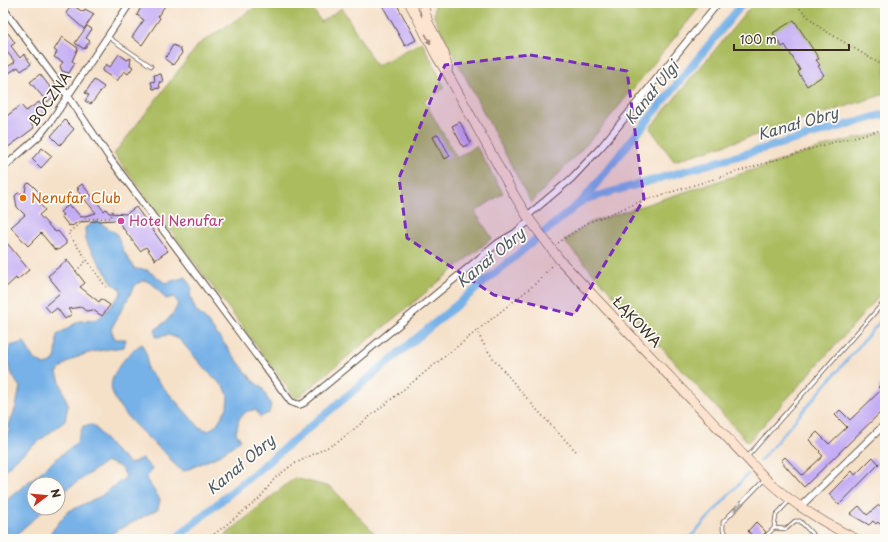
<svg xmlns="http://www.w3.org/2000/svg" width="888" height="542" viewBox="0 0 888 542" font-family="'Playpen Sans',sans-serif">
  <rect width="100%" height="100%" fill="#fdfcf7"/>
  <filter id="ink" filterUnits="userSpaceOnUse"><feTurbulence type="fractalNoise" baseFrequency=".025" numOctaves="2"/><feDisplacementMap in="SourceGraphic" scale="8" xChannelSelector="R" yChannelSelector="G"/><feConvolveMatrix kernelMatrix="1 2 1 2 8 2 1 2 1" color-interpolation-filters="sRGB"/></filter>
  <filter id="wash" filterUnits="userSpaceOnUse"><feTurbulence type="fractalNoise" baseFrequency=".012" numOctaves="4" result="noise"/><feDisplacementMap in="SourceGraphic" scale="16" xChannelSelector="R" yChannelSelector="G"/><feGaussianBlur stdDeviation="0.9" result="paint"/><feColorMatrix in="noise" values="0 0 0 0 0 0 0 0 0 0 0 0 0 0 0 0 0 1.4 0 .05"/><feComposite in="paint" operator="in"/></filter>
  <g filter="url(#wash)">
    <rect width="100%" height="100%" fill="#f5e0c8"/>
    <path fill="#abbc5f" stroke="#73733e" d="M 262,3 L 309,3 L 321,22 L 342,8 L 376,66 L 422,42 L 445,88 L 424,101 L 457,158 L 476,146 L 503,193 L 475,212 L 492,238 L 296,399 L 114,154 L 199,44 Z
      M 435,3 L 703,3 L 597,133 L 531,203 L 434,17 Z
      M 754,3 L 885,3 L 885,94 L 674,161 L 650,128 Z
      M 885,132 L 885,290 L 748,442 L 564,241 L 589,223 L 836,143 Z
      M 294,478 L 331,487 L 380,539 L 221,539 Z"/>
    <path fill="#76b1e7" stroke="#586e82" d="M 97,221 L 117,234 L 123,250 L 135,269 L 147,270 L 165,283 L 186,277 L 192,289 L 190,296 L 196,311 L 206,320 L 253,381 L 262,388 L 271,405 L 269,413 L 260,417 L 256,410 L 247,411 L 239,419 L 236,433 L 241,440 L 218,456 L 184,471 C 173,466 173,461 165,453 C 149,439 117,411 112,391 C 107,375 130,351 142,344 L 147,356 L 147,369 L 199,427 L 209,431 L 217,424 L 227,408 L 228,396 L 225,388 L 207,371 L 179,339 L 169,335 L 156,337 L 155,330 C 165,322 175,315 178,303 L 174,297 L 166,299 L 155,286 L 145,280 L 136,284 L 111,329 L 115,339 L 126,339 L 124,347 C 101,350 70,353 57,373 L 68,405 L 65,421 L 21,455 L 3,472 L 3,441 L 9,432 L 9,425 L 16,407 L 20,387 C 11,375 4,360 10,346 L 24,342 L 33,358 L 44,365 L 52,363 L 56,356 L 57,335 L 79,321 L 95,320 L 102,316 L 121,294 L 120,288 L 113,284 L 86,242 L 85,228 Z
      M 93,425 L 113,449 L 130,464 L 142,458 L 152,469 L 146,479 L 160,499 L 158,509 L 101,539 L 46,539 L 67,512 L 101,496 L 126,477 C 123,467 116,464 106,462 L 70,487 L 58,497 L 58,484 L 34,484 L 34,508 L 46,508 L 11,539 L 3,539 L 3,503 L 77,442 L 83,426 Z"/>
    <g fill="none" stroke-linecap="round" stroke-linejoin="round">
      <path stroke="#76b1e7" stroke-width="2.5" d="M 760,461 L 885,316
        M 689,539 L 748,474"/>
      <path stroke="#76b1e7" stroke-width="8" d="M 583,200 L 743,3
        M 175,539 L 583,200 L 885,114"/>
    </g>
    <g id="blocks">
      <path fill="#c4adf4" d="M 143,3 L 167,3 L 158,16 L 160,18 L 142,45 L 132,37 L 144,20 L 137,15 Z
        M 381,3 L 396,3 L 416,40 L 405,46 Z
        M 72,5 L 83,12 L 85,9 L 94,14 L 84,29 L 66,13 Z
        M 794,20 L 819,59 L 816,60 L 820,65 L 818,66 L 824,75 L 807,86 L 798,72 L 800,70 L 785,45 L 782,47 L 773,33 Z
        M 87,26 L 92,29 L 86,38 L 90,41 L 84,49 L 75,43 Z
        M 8,33 L 15,43 L 11,46 L 20,58 L 24,54 L 31,64 L 21,71 L 18,67 L 3,77 L 3,70 L 15,62 L 3,47 L 3,37 Z
        M 62,37 L 78,48 L 72,61 L 75,63 L 69,73 L 62,71 L 60,66 L 63,62 L 54,57 L 57,52 L 54,50 Z
        M 173,45 L 180,48 L 182,53 L 173,65 L 165,59 Z
        M 119,54 L 127,60 L 131,58 L 130,65 L 133,67 L 128,74 L 124,71 L 117,81 L 102,71 L 106,64 L 110,67 Z
        M 40,74 L 56,95 L 47,102 L 30,82 Z
        M 161,74 L 163,82 L 159,82 L 160,88 L 153,89 L 151,82 L 155,81 L 154,75 Z
        M 94,80 L 104,87 L 91,104 L 85,101 L 89,95 L 85,93 Z
        M 39,102 L 46,111 L 30,122 L 34,128 L 3,151 L 3,119 L 21,105 L 26,111 Z
        M 65,120 L 74,129 L 60,145 L 51,136 Z
        M 460,122 L 471,143 L 463,147 L 452,126 Z
        M 438,134 L 450,156 L 445,159 L 433,137 Z
        M 42,148 L 52,156 L 41,168 L 32,159 Z
        M 28,183 L 31,184 L 39,192 L 34,197 L 45,210 L 39,215 L 53,230 L 56,232 L 58,231 L 66,241 L 66,244 L 58,250 L 56,249 L 55,250 L 41,233 L 28,246 L 11,227 L 25,215 L 17,207 L 15,196 L 18,193 L 25,194 L 26,186 Z
        M 82,184 L 104,211 L 106,209 L 109,213 L 126,214 L 136,207 L 168,251 L 155,260 L 146,247 L 140,251 L 117,220 L 78,222 L 72,226 L 71,225 L 69,226 L 61,216 L 63,215 L 60,212 L 69,205 L 71,208 L 72,207 L 81,217 L 96,213 L 77,190 L 79,189 L 77,188 Z
        M 3,238 L 29,270 L 17,280 L 16,278 L 3,290 Z
        M 67,260 L 85,283 L 80,287 L 99,302 L 101,299 L 110,305 L 102,316 L 93,310 L 86,311 L 81,307 L 68,309 L 72,314 L 65,319 L 57,308 L 51,313 L 45,306 L 61,292 L 48,276 Z
        M 885,380 L 885,406 L 882,408 L 883,410 L 804,487 L 781,461 L 785,457 L 802,475 L 823,456 L 819,452 L 820,451 L 809,440 L 817,432 L 829,444 L 847,427 L 835,415 L 840,410 L 850,420 L 881,390 L 878,387 Z
        M 873,457 L 879,464 L 839,505 L 829,494 L 852,471 L 855,475 Z
        M 879,505 L 885,511 L 885,529 L 878,522 L 876,524 L 873,521 L 869,525 L 850,514 L 859,506 L 867,515 Z
        M 756,522 L 766,532 L 760,539 L 755,539 L 748,531 Z"/>
    </g>
  </g>
  <g filter="url(#ink)">
    <use href="#blocks" fill-opacity="0" stroke="#574538" stroke-width="1"/>
    <g fill="none" stroke-linecap="round" stroke-linejoin="round">
      <g stroke="#574538" stroke-width="4.5">
        <path id="lane" d="M 108,37 L 151,66
          M 747,457 L 885,301
          M 774,528 L 786,529 L 795,521 L 800,521 L 817,539
          M 731,539 L 723,530 L 723,522 L 764,480
          M 763,539 L 774,528 L 776,515 L 789,501"/>
      </g>
      <g stroke="#574538" stroke-width="8">
        <path id="street" d="M 3,8 L 68,96 L 111,160 L 291,402 L 299,405 L 304,403 L 498,243 L 515,233 L 530,220
          M 3,168 L 39,136 L 51,121 L 130,3
          M 527,216 L 571,179 L 602,146 L 718,3
          M 801,506 L 885,424
          M 882,539 L 885,536"/>
      </g>
      <g stroke="#574538" stroke-width="10">
        <path id="secondary" d="M 423,3 L 428,22 L 444,53 L 448,69
          M 410,4 L 437,57 L 450,78 L 513,193 L 527,216 L 559,259 L 766,479 C 792,504 824,523 856,539"/>
      </g>
      <path stroke="#574538" stroke-width="1.5" stroke-dasharray="1 3" stroke-linecap="butt" d="M 794,3 L 819,27 L 885,67
        M 558,243 L 587,223 L 639,202 L 834,142 L 885,129
        M 76,271 L 87,260
        M 106,287 L 68,233 L 85,219 L 111,218 L 113,208
        M 477,330 C 484,350 500,366 513,382 C 534,407 555,430 577,452
        M 208,539 L 259,499 L 275,478 L 292,465 L 338,442 L 534,285 L 554,264"/>
      <use href="#lane" stroke="#fff" stroke-width="3"/>
      <use href="#street" stroke="#fff" stroke-width="6"/>
      <use href="#secondary" stroke="#fde4d0" stroke-width="9"/>
    </g>
    <defs><path id="oneway-solid" d="M-6-.8H1V-3.2L6.5 0L1 3.2V.8H-6Z"/></defs>
    <use fill="#9c8777" href="#oneway-solid" transform="translate(428 39) rotate(62)"/>
    <use fill="#a79f9a" href="#oneway-solid" transform="translate(738 507) rotate(134)"/>
  </g>
  <path fill="#7b2cbf" fill-opacity="0.2" stroke="#7b2cbf" stroke-width="3" stroke-dasharray="8 5" stroke-linejoin="round" d="M 530,55 L 627,71 L 644,199 L 574,315 L 494,295 L 407,238 L 399,178 L 445,65 Z"/>
  <circle fill="#e8710a" stroke="#fdfcf7" stroke-width="1.5" cx="23" cy="198" r="4"/>
  <circle fill="#d1479c" stroke="#fdfcf7" stroke-width="1.5" cx="121" cy="221" r="4"/>
  <g text-anchor="middle" stroke-width="3.5" stroke-linejoin="round" paint-order="stroke">
    <g font-size="14" fill="#3b2a1e" stroke="#fdfcf7">
      <text transform="translate(50 99) rotate(-55)" y="5">BOCZNA</text>
      <text transform="translate(637 322) rotate(47)" y="5">ŁĄKOWA</text>
    </g>
    <g font-size="14" fill="#c56008" stroke="#fdfcf7" text-anchor="start">
      <text x="31" y="203">Nenufar Club</text>
    </g>
    <g font-size="14" fill="#b23c85" stroke="#fdfcf7" text-anchor="start">
      <text x="129" y="226">Hotel Nenufar</text>
    </g>
    <g font-size="15" font-style="italic" fill="#505964" stroke="#fdfcf7">
      <text transform="translate(652 93) rotate(-51)" y="5">Kanał Ulgi</text>
      <text transform="translate(798 124) rotate(-16)" y="5">Kanał Obry</text>
      <text transform="translate(491 258) rotate(-40)" y="5">Kanał Obry</text>
      <text transform="translate(241 465) rotate(-40)" y="5">Kanał Obry</text>
    </g>
  </g>
  <rect width="888" height="542" fill="none" stroke="#fdfcf7" stroke-width="16"/>
  <g transform="translate(46 496) rotate(74)"><circle r="19" fill="#fdfcf7" stroke="#afa8a0"/>
  <path d="M0-3L7 15L0 10L-7 15Z" fill="#c8321e"/>
  <text y="-6" font-size="11" font-weight="bold" text-anchor="middle" fill="#3b2a1e">N</text>
  </g>
  <path d="M734 44v6h115v-6" fill="none" stroke="#3b2a1e" stroke-width="2"/>
  <text x="740" y="44" font-size="12" fill="#3b2a1e" stroke="#fdfcf7" stroke-width="3" paint-order="stroke">100 m</text>
</svg>
